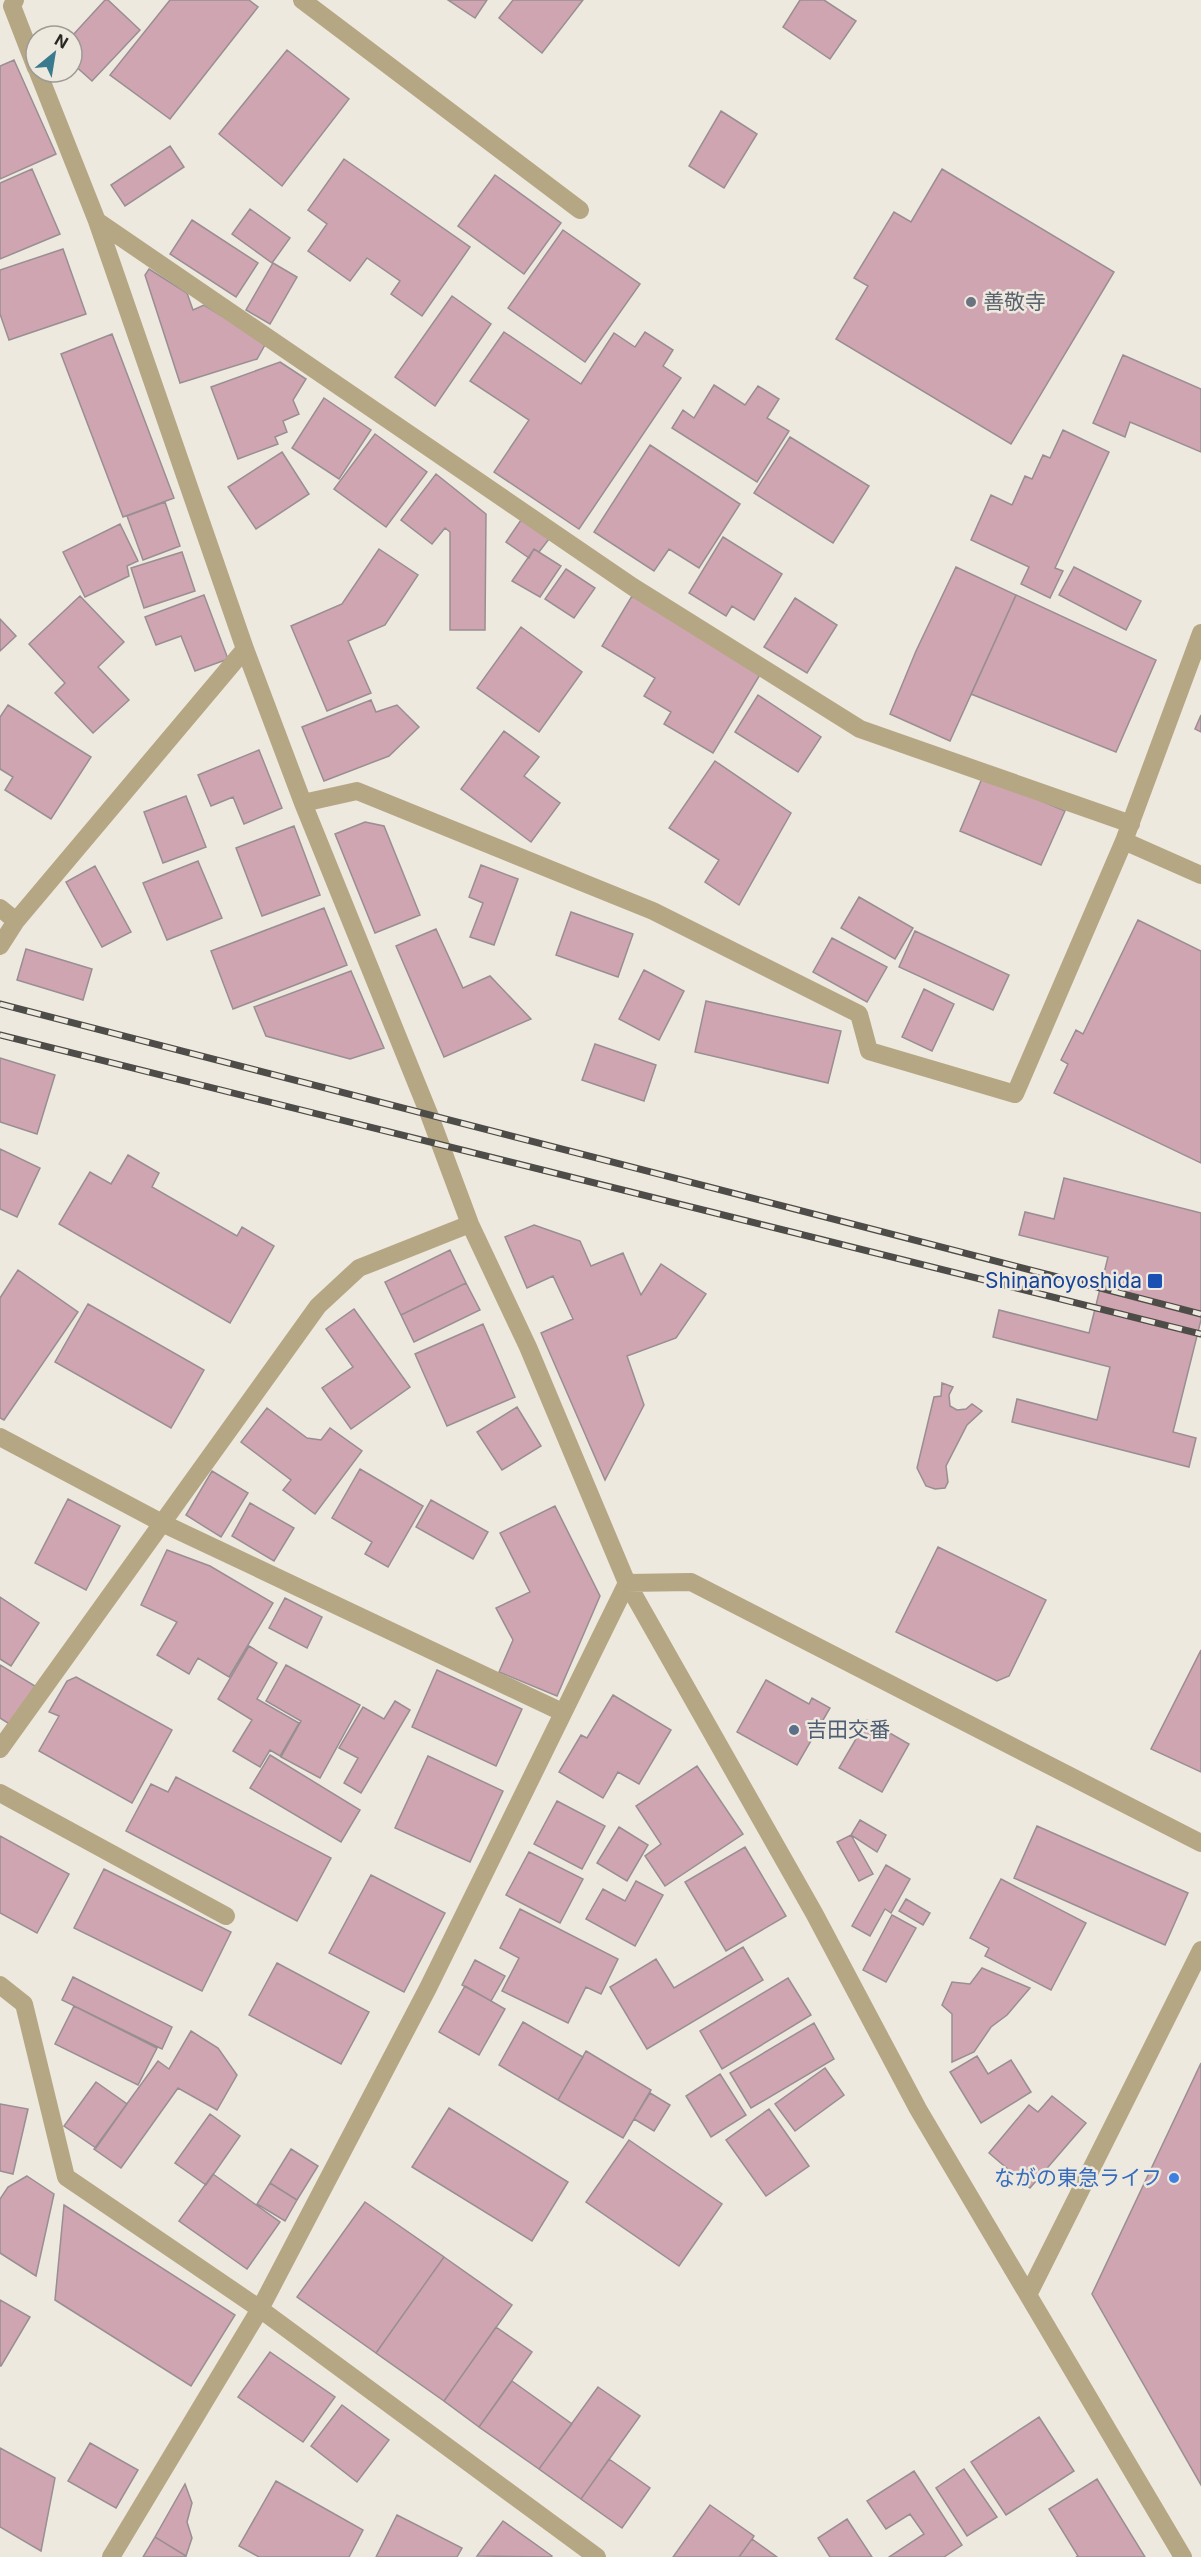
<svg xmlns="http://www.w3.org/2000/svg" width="1201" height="2557" viewBox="0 0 1201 2557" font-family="Inter,'Noto Sans JP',sans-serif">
  <rect width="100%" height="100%" fill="#eee9df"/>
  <path fill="#cfa5b2" stroke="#998e92" stroke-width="1.5" d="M 105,0 L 108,0 L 140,30 L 92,81 L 72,63 L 72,36 Z
    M 170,0 L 249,0 L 258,7 L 170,119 L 110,75 Z
    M 448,0 L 487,0 L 475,18 Z
    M 513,0 L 583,0 L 542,53 L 499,18 Z
    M 800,0 L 824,0 L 856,21 L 830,59 L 783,27 Z
    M 287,50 L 349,99 L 282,186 L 219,134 Z
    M 14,60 L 56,154 L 0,179 L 0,66 Z
    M 721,111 L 757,134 L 724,188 L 689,166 Z
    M 170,146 L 184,167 L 125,206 L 111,185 Z
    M 344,159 L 470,247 L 422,316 L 391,294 L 400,281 L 367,258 L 350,281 L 308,251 L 327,224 L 308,210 Z
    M 32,169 L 60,234 L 0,259 L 0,183 Z
    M 942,169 L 1114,272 L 1011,444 L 836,339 L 868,286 L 854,278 L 894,212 L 911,222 Z
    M 495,175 L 561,223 L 524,274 L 458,226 Z
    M 250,209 L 290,238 L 272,263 L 232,234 Z
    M 192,220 L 258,263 L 236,297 L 170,254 Z
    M 563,230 L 640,284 L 585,362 L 508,308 Z
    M 63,249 L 86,314 L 9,340 L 0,314 L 0,270 Z
    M 273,263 L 297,277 L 270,324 L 246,310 Z
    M 149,269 L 187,293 L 193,310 L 204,305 L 266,343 L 257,359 L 180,383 L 145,275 Z
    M 452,296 L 491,324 L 435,406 L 395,377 Z
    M 504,332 L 581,384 L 614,333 L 635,347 L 645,332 L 673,350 L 663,366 L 681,378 L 579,529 L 494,472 L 529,420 L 470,381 Z
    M 112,334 L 174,498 L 123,517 L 61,354 Z
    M 1123,355 L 1201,389 L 1201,452 L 1130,422 L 1125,437 L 1093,423 Z
    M 280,362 L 306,379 L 293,400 L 299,414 L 283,421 L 287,432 L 275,437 L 278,444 L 238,459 L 211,387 Z
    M 714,385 L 745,405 L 758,386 L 779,399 L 767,418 L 789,431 L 757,482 L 672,428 L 683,410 L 694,418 Z
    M 324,398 L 371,430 L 339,479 L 292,448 Z
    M 1063,430 L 1109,452 L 1055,568 L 1063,571 L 1050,598 L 1021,584 L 1029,567 L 971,540 L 991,495 L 1012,505 L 1025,476 L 1032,479 L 1043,455 L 1050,458 Z
    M 375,434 L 427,472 L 386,527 L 334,489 Z
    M 790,437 L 869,486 L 833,543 L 754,493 Z
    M 650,445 L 740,504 L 699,568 L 669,549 L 654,571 L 594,532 Z
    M 282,452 L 309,494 L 256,529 L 228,487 Z
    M 436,474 L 486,514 L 485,630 L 450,630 L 450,532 L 445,528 L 432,544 L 401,520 Z
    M 165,502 L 180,546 L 143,560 L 127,516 Z
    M 521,520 L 549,539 L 539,552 L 534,549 L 529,558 L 506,542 Z
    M 120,524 L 138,561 L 127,566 L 129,576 L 85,597 L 63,552 Z
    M 723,537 L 782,574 L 754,620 L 732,606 L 726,616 L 689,593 Z
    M 379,549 L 418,575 L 385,625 L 348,641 L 371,693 L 327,711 L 291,626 L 342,604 Z
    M 534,549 L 561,566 L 540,597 L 512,581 Z
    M 182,552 L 195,591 L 144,608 L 131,568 Z
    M 956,567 L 1016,595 L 950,741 L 890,714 L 916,651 Z
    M 1074,567 L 1141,601 L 1126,630 L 1059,595 Z
    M 566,569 L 595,588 L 574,618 L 545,599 Z
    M 204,595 L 228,659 L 195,671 L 181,636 L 156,645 L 145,617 Z
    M 1016,595 L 1156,660 L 1116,752 L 971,694 Z
    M 80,596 L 124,642 L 98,667 L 129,700 L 93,733 L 55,693 L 65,683 L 29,644 Z
    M 632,596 L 761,673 L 713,753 L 664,724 L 671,712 L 644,696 L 655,678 L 602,646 Z
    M 795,598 L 837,625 L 807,673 L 764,647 Z
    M 0,619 L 16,636 L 0,651 Z
    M 521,627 L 582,672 L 539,732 L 477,688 Z
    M 758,695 L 821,737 L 798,772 L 735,732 Z
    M 371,700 L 376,712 L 397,705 L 419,727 L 389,756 L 324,781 L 302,727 Z
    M 8,705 L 91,757 L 51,819 L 5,790 L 13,777 L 0,769 L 0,717 Z
    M 1201,715 L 1201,732 L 1195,729 Z
    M 504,731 L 539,757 L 524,776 L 560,803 L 531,842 L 461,789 Z
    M 259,750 L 282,808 L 244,824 L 233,797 L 211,806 L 198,775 Z
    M 715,761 L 791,813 L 739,905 L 705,882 L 719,860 L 669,828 Z
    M 983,776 L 1065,811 L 1041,865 L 960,831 Z
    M 186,796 L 206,847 L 163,863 L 144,812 Z
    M 365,822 L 384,826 L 420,915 L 375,933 L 335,834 Z
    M 294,826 L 320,895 L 262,916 L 236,848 Z
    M 198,861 L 222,918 L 167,940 L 143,883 Z
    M 481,865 L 518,879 L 494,945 L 470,937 L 483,903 L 469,897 Z
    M 95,866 L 131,932 L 102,947 L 66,882 Z
    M 859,897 L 913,928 L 895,959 L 841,928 Z
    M 324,908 L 347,965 L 233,1009 L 211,951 Z
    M 571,912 L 633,934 L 618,977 L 556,955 Z
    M 1138,920 L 1201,951 L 1201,1163 L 1054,1093 L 1068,1064 L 1061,1060 L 1076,1030 L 1083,1034 Z
    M 436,929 L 463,988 L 490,976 L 531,1019 L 444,1057 L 396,946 Z
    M 915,931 L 1009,975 L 993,1010 L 899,967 Z
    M 832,938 L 887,967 L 867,1002 L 813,972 Z
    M 26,949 L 92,969 L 83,1000 L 17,980 Z
    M 644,970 L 684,991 L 659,1040 L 619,1019 Z
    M 351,971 L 384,1048 L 350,1059 L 266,1036 L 254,1007 Z
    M 924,989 L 954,1004 L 932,1051 L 902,1037 Z
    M 706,1001 L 841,1031 L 828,1083 L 695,1052 Z
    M 595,1044 L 656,1065 L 644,1101 L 582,1080 Z
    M 0,1058 L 55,1075 L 37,1134 L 0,1122 Z
    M 0,1149 L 40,1168 L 17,1217 L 0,1209 Z
    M 128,1155 L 159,1173 L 152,1187 L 237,1236 L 242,1227 L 274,1246 L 230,1323 L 59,1224 L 90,1172 L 111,1184 Z
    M 1064,1178 L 1201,1213 L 1201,1320 L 1173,1432 L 1196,1438 L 1189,1467 L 1012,1422 L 1017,1399 L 1097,1420 L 1110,1367 L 993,1337 L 999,1310 L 1089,1333 L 1108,1257 L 1019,1235 L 1025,1212 L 1054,1219 Z
    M 534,1225 L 580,1241 L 591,1266 L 623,1253 L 641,1295 L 661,1264 L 706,1294 L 676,1338 L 627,1356 L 644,1405 L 605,1480 L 541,1333 L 573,1319 L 553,1276 L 527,1288 L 505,1237 Z
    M 450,1250 L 466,1283 L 401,1315 L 385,1282 Z
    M 18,1270 L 78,1312 L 4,1420 L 0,1418 L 0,1298 Z
    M 466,1283 L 480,1310 L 414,1342 L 401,1315 Z
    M 88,1304 L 204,1370 L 171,1428 L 55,1362 Z
    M 354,1309 L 410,1387 L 351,1429 L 322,1388 L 353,1367 L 326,1329 Z
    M 483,1324 L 515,1397 L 447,1426 L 415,1354 Z
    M 942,1383 L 953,1387 L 949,1395 L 950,1406 L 957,1410 L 966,1409 L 972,1404 L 982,1411 L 967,1425 L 946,1466 L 948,1482 L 945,1488 L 935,1489 L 926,1486 L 917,1468 L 934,1397 L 941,1396 Z
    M 517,1407 L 541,1446 L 502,1470 L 477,1432 Z
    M 267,1408 L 307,1438 L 321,1440 L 330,1428 L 362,1451 L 315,1514 L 283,1490 L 291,1480 L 241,1442 Z
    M 360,1469 L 423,1506 L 388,1567 L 365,1554 L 372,1542 L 332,1518 Z
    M 212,1471 L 248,1493 L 221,1537 L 186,1515 Z
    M 68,1499 L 120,1526 L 86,1590 L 35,1563 Z
    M 431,1500 L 488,1532 L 473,1559 L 416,1527 Z
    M 250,1503 L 294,1528 L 274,1561 L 232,1536 Z
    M 555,1506 L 600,1596 L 557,1696 L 499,1672 L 513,1640 L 496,1608 L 530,1592 L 500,1533 Z
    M 938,1547 L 1046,1600 L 1009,1676 L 997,1681 L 896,1632 Z
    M 167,1550 L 210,1566 L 273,1603 L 229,1677 L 198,1658 L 189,1674 L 157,1655 L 177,1622 L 141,1605 Z
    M 0,1597 L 39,1623 L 11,1666 L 0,1659 Z
    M 285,1598 L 322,1617 L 307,1648 L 269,1628 Z
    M 249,1646 L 277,1663 L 257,1699 L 299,1723 L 280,1756 L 270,1750 L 260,1767 L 233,1751 L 252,1720 L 218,1699 Z
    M 1201,1650 L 1201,1772 L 1151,1749 Z
    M 0,1665 L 35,1686 L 11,1725 L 0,1718 Z
    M 286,1665 L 360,1705 L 320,1778 L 281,1757 L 301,1721 L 266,1701 Z
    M 437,1670 L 522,1709 L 496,1766 L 412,1727 Z
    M 76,1677 L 172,1730 L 132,1803 L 39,1751 L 59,1716 L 49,1712 L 67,1681 Z
    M 766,1680 L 809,1704 L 812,1698 L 830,1708 L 797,1765 L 737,1732 Z
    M 613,1695 L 671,1730 L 639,1784 L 618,1772 L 603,1798 L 559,1772 L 581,1735 L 587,1738 Z
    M 395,1701 L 410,1710 L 361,1793 L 344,1783 L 358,1758 L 339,1748 L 363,1707 L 384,1719 Z
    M 867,1720 L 909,1744 L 882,1792 L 839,1768 Z
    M 270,1755 L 360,1810 L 341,1842 L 250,1788 Z
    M 428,1756 L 503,1791 L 470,1862 L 395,1828 Z
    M 697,1766 L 743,1834 L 665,1886 L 645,1856 L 661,1844 L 636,1806 Z
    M 176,1777 L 331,1858 L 297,1921 L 126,1831 L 151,1784 L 168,1792 Z
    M 557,1801 L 605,1826 L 582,1869 L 534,1844 Z
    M 860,1820 L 886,1835 L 877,1852 L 851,1835 Z
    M 1037,1826 L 1188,1893 L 1165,1945 L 1014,1878 Z
    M 619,1827 L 648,1845 L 627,1881 L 597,1863 Z
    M 851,1835 L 873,1874 L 859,1881 L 837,1842 Z
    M 0,1836 L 69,1874 L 37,1933 L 0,1913 Z
    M 745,1847 L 786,1916 L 726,1951 L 685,1882 Z
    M 529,1852 L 583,1879 L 560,1923 L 506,1895 Z
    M 886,1865 L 910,1879 L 891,1913 L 885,1909 L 870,1936 L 852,1926 Z
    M 104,1869 L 231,1932 L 202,1991 L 74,1928 Z
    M 371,1875 L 445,1913 L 404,1992 L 329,1953 Z
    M 1001,1879 L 1086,1923 L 1051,1990 L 985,1956 L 989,1948 L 970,1938 Z
    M 636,1881 L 663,1895 L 635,1946 L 586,1919 L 603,1889 L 625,1901 Z
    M 906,1899 L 930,1913 L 923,1925 L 899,1911 Z
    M 520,1909 L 618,1959 L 601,1994 L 586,1987 L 568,2023 L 502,1991 L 519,1958 L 500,1948 Z
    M 892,1915 L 916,1928 L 886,1982 L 863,1970 Z
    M 743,1947 L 763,1980 L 647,2049 L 610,1987 L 656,1959 L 674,1988 Z
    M 475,1960 L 505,1976 L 491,2001 L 462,1985 Z
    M 277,1963 L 369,2012 L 341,2064 L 249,2015 Z
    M 982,1968 L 1030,1988 L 1007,2015 L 991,2027 L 974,2052 L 952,2062 L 952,2014 L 942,2005 L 952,1982 L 970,1984 Z
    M 73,1977 L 172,2027 L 162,2049 L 62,2000 Z
    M 788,1978 L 811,2015 L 722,2069 L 700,2031 Z
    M 465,1986 L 505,2009 L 479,2055 L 439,2032 Z
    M 74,2006 L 157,2048 L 138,2085 L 55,2044 Z
    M 523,2022 L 583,2057 L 558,2100 L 499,2065 Z
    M 814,2023 L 834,2059 L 751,2108 L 730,2073 Z
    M 191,2031 L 218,2048 L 237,2075 L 217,2110 L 178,2088 L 121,2168 L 94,2149 L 158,2061 L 169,2069 Z
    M 586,2051 L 651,2090 L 623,2138 L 558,2100 Z
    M 977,2056 L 988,2074 L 1011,2060 L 1031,2092 L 981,2123 L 950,2072 Z
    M 1201,2063 L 1201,2485 L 1092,2294 Z
    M 825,2068 L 844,2095 L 795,2131 L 775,2104 Z
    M 720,2074 L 746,2115 L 711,2137 L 686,2096 Z
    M 96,2082 L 127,2104 L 96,2148 L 64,2126 Z
    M 650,2093 L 670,2105 L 654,2131 L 634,2119 Z
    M 1052,2096 L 1086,2123 L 1030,2188 L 989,2153 L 1029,2105 L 1038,2112 Z
    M 0,2104 L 28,2109 L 13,2174 L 0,2171 Z
    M 449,2108 L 568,2182 L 532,2241 L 412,2167 Z
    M 769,2109 L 809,2166 L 766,2196 L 726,2140 Z
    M 210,2114 L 240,2136 L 206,2185 L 175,2163 Z
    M 629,2140 L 722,2204 L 679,2266 L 586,2202 Z
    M 291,2149 L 318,2166 L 297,2200 L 270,2183 Z
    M 213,2174 L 280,2222 L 247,2269 L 179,2221 Z
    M 27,2176 L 54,2194 L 36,2276 L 0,2253 L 0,2199 L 8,2187 Z
    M 270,2183 L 297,2200 L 285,2221 L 257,2204 Z
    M 365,2202 L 444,2257 L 376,2353 L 297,2297 Z
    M 64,2205 L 235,2315 L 191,2386 L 55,2300 Z
    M 444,2257 L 512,2305 L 444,2401 L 376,2353 Z
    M 0,2300 L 30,2317 L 1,2366 L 0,2366 Z
    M 496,2327 L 532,2352 L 479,2427 L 444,2401 Z
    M 270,2352 L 335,2397 L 303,2442 L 238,2397 Z
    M 512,2381 L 572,2424 L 539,2469 L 479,2427 Z
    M 598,2387 L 640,2416 L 581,2499 L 539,2469 Z
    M 342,2405 L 389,2440 L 357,2482 L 311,2446 Z
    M 1039,2417 L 1074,2471 L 1006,2515 L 971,2462 Z
    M 90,2443 L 138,2470 L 116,2508 L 68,2481 Z
    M 0,2448 L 55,2478 L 41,2551 L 0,2527 Z
    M 609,2459 L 650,2488 L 622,2528 L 581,2499 Z
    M 964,2469 L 997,2517 L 967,2536 L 936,2488 Z
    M 914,2471 L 962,2545 L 944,2557 L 889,2557 L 924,2534 L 910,2514 L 886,2529 L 867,2501 Z
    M 1097,2479 L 1145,2557 L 1076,2557 L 1078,2556 L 1049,2509 Z
    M 276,2481 L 363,2530 L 349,2557 L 259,2557 L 239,2546 Z
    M 185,2484 L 192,2503 L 187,2522 L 192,2538 L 186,2556 L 155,2537 Z
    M 710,2505 L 754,2536 L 752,2539 L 739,2557 L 673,2557 Z
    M 397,2515 L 462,2548 L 457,2557 L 376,2557 Z
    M 847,2519 L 872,2557 L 830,2557 L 818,2538 Z
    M 503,2521 L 552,2556 L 551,2557 L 477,2556 Z
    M 155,2537 L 186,2556 L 186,2557 L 143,2557 Z
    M 752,2539 L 777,2557 L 739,2557 Z"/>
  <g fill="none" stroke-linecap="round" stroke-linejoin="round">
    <path stroke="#b5a784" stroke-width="18" d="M 15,0 L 12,6 L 36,68
      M 302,0 L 580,210
      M 38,72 L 97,221 L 245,649 L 303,803 L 429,1114 L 470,1224 L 528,1347 L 627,1583 L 814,1913 L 918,2109 L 1183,2557
      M 97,221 L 633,587 L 860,729 L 1131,824
      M 303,803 L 357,791 L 653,911 L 859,1014 L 869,1051 L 1015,1094 L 1124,841 L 1201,633
      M 1124,841 L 1201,875
      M 0,908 L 16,921
      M 0,946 L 16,921 L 245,649
      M 0,1437 L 162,1523 L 562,1712
      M 627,1583 L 691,1582 L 1201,1843
      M 0,1749 L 318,1306 L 359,1268 L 470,1224
      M 0,1793 L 226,1916
      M 0,1985 L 24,2004 L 66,2177 L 260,2309 L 597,2557
      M 1028,2295 L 1201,1950
      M 111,2557 L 260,2309 L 428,1988 L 627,1583"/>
    <g stroke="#4e4c48" stroke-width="7">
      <path id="rail" d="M 0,1004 L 1201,1314
        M 0,1035 L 1201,1334"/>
    </g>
    <use href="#rail" stroke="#eee9df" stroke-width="4.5" stroke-dasharray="14" stroke-linecap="butt"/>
  </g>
  <circle fill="#6b7280" stroke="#eee9df" stroke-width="2" cx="971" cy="302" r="6"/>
  <rect fill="#1a4fb4" stroke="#eee9df" stroke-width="2" x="1147" y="1273" width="16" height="16" rx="3"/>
  <circle fill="#5c6f8a" stroke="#eee9df" stroke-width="2" cx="794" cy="1730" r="6"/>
  <circle fill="#3f7fe0" stroke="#eee9df" stroke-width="2" cx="1174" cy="2178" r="6"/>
  <g text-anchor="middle" stroke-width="5" stroke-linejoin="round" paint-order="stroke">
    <g font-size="21" fill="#5b616d" stroke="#eee9df" text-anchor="start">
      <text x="983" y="309">善敬寺</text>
    </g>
    <g font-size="21" fill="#164399" stroke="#eee9df" text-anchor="end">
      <text x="1142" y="1288">Shinanoyoshida</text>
    </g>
    <g font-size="21" fill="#4e5e75" stroke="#eee9df" text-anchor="start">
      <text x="806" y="1737">吉田交番</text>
    </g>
    <g font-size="21" fill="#366cbe" stroke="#eee9df" text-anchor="end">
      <text x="1162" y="2185">ながの東急ライフ</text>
    </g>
  </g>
  <g transform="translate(54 54) rotate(30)"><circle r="28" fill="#eee9df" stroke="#9f9b94" stroke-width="1.5"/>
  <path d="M0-4.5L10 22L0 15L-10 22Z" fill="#3a7a8e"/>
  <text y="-9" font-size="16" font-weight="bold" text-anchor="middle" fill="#292724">N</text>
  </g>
</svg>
